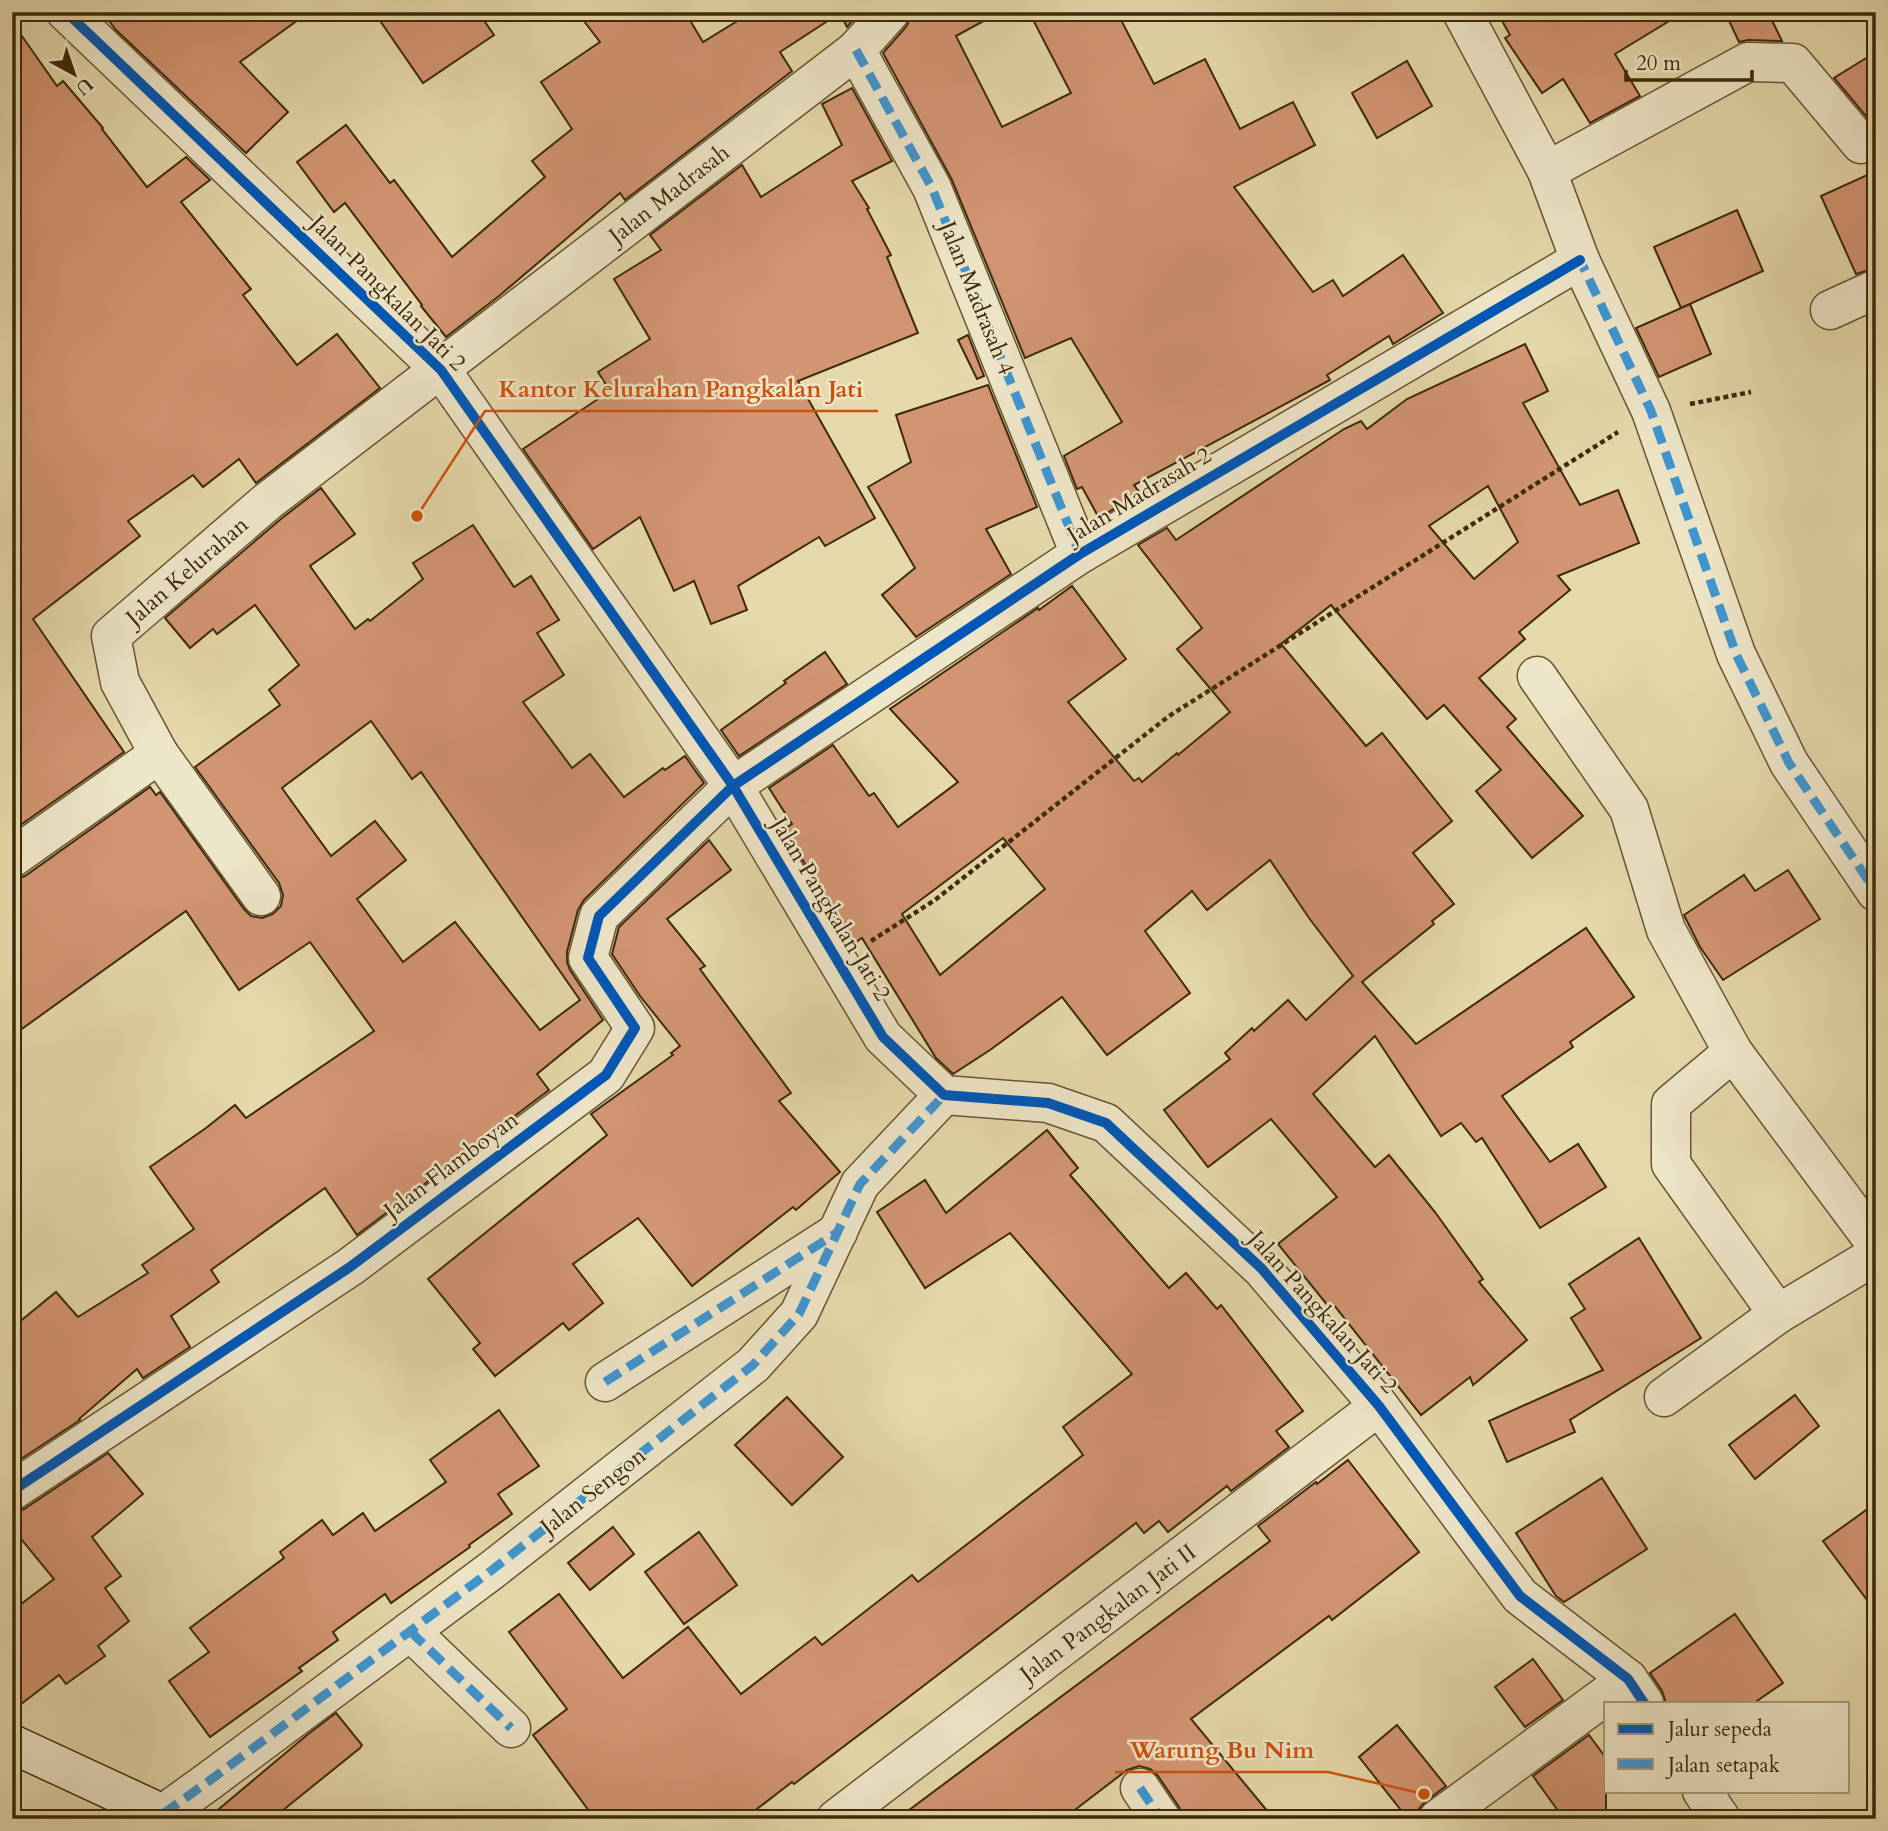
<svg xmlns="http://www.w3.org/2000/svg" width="1888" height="1831" font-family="Cardo,serif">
	<rect width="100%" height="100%" fill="#e5d8aa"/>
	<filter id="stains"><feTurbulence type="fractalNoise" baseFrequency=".00286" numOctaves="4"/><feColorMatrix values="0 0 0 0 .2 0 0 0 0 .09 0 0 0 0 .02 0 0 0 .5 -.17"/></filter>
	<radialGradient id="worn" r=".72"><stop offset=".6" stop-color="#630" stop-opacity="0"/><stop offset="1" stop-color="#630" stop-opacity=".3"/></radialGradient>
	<g fill="#d29572" stroke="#3d290c" stroke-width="2" fill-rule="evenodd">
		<path d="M 103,12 L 309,12 L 240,62 L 288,112 L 246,153 L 115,29 Z"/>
		<path d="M 374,12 L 478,12 L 494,35 L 423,83 Z"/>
		<path d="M 577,12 L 685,12 L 703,42 L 752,12 L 860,12 L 847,27 L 840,13 L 780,52 L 792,71 L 625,200 L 620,193 L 499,296 L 446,337 L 421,306 L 422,305 L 345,203 L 334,212 L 297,162 L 346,125 L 390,183 L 394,180 L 452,257 L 545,177 L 532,161 L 572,129 L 541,82 L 600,42 Z"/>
		<path d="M 911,12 L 1000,12 L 956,36 L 1002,127 L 1071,93 L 1029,12 L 1117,12 L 1154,84 L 1205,59 L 1240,129 L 1293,102 L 1315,145 L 1234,187 L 1313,292 L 1333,280 L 1343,296 L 1403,255 L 1443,313 L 1393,344 L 1389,336 L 1327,375 L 1330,380 L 1134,485 L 1140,493 L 1099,518 L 1082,487 L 1077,489 L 1064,456 L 1122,422 L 1071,338 L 1025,358 L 952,180 L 883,53 L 906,27 L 911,17 Z"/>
		<path d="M 1497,12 L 1684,12 L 1615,54 L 1640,96 L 1590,123 L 1563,79 L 1542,93 L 1505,38 L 1510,35 Z"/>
		<path d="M 1725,12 L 1768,12 L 1782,41 L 1748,40 L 1739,42 Z"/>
		<path d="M 12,22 L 57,86 L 63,81 L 103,128 L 102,129 L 147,187 L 186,157 L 210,180 L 181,202 L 251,289 L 243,295 L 297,365 L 337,334 L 380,388 L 256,483 L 239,459 L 203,487 L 193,475 L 128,521 L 140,536 L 33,619 L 124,752 L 12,831 Z"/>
		<path d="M 1876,52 L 1876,128 L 1834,78 Z"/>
		<path d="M 1407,61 L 1432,106 L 1377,138 L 1352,93 Z"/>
		<path d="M 852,88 L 892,161 L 852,181 L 869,208 L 867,209 L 891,255 L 887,257 L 918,333 L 798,381 L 875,518 L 825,546 L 819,537 L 738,586 L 747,610 L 711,624 L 694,581 L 674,591 L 640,517 L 593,549 L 523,449 L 610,391 L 598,372 L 650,339 L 614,279 L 661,250 L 650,235 L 742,165 L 761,197 L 842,145 L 822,104 Z"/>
		<path d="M 1876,171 L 1876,268 L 1856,274 L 1821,196 Z"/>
		<path d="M 1737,210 L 1763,271 L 1681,308 L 1654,247 Z"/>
		<path d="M 1690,304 L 1711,354 L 1659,377 L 1636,328 Z"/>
		<path d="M 968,335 L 984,376 L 977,379 L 958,340 Z"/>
		<path d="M 1525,344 L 1548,391 L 1523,403 L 1580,505 L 1618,490 L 1639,543 L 1558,576 L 1570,590 L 1519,632 L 1525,639 L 1479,678 L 1516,719 L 1507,727 L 1583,816 L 1532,858 L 1476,791 L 1501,770 L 1444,705 L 1427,719 L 1331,605 L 1281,644 L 1366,746 L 1382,733 L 1452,821 L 1413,853 L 1454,904 L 1432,921 L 1434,924 L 1362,982 L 1416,1044 L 1586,928 L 1634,997 L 1570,1042 L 1573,1047 L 1502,1096 L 1550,1162 L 1578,1144 L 1606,1187 L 1540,1228 L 1482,1138 L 1476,1142 L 1461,1123 L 1441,1136 L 1375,1036 L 1313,1094 L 1375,1167 L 1389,1155 L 1435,1212 L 1483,1279 L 1479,1282 L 1527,1340 L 1473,1385 L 1470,1377 L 1421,1415 L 1333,1304 L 1329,1307 L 1278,1244 L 1337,1197 L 1271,1119 L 1208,1167 L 1164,1110 L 1230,1059 L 1225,1053 L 1252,1028 L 1254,1031 L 1288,1000 L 1306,1020 L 1353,976 L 1309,918 L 1270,860 L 1207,910 L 1192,891 L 1145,931 L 1190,993 L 1107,1055 L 1062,997 L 990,1050 L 953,1074 L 936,1058 L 862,938 L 853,944 L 784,829 L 792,824 L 769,788 L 833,745 L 869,796 L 874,793 L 898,827 L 958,782 L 890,709 L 1038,608 L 1039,610 L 1072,586 L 1126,659 L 1068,702 L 1134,781 L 1139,778 L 1142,782 L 1177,753 L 1178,755 L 1230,712 L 1177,649 L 1202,628 L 1138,545 L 1167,528 L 1176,540 L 1344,429 L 1361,421 L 1367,429 L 1407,399 ZM 1488,486 L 1518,542 L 1474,579 L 1429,526 ZM 1003,838 L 1045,889 L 940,975 L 902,914 Z"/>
		<path d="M 988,385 L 1037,507 L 986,529 L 1011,574 L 916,637 L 882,595 L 915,568 L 868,487 L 911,462 L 896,415 Z"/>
		<path d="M 321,488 L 355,534 L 310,566 L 355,629 L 368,619 L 370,621 L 423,579 L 413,563 L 473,525 L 514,587 L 531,576 L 559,620 L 537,633 L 564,675 L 523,702 L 572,768 L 590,754 L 624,797 L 663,768 L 665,770 L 685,756 L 704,783 L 584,900 L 578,910 L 567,952 L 567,962 L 570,970 L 603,1020 L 537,1074 L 549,1090 L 357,1235 L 325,1188 L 211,1270 L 219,1282 L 171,1316 L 190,1347 L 143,1378 L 137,1369 L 79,1419 L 80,1420 L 12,1465 L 12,1328 L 56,1292 L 78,1317 L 148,1273 L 142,1265 L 194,1229 L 150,1167 L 206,1128 L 235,1105 L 246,1118 L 374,1031 L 310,942 L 239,990 L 186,911 L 12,1036 L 12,880 L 25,876 L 150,787 L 156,795 L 160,792 L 244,909 L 251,916 L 262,918 L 273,914 L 281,906 L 283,895 L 279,883 L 195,767 L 280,705 L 269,690 L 299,665 L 255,605 L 217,634 L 213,629 L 190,648 L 165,618 L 282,518 ZM 371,721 L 412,779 L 421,772 L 580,1000 L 540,1030 L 455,922 L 403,962 L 357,899 L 406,860 L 375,821 L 331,856 L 282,788 Z"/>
		<path d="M 825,652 L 847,684 L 739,756 L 721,730 L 786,683 L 784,681 Z"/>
		<path d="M 709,840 L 731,870 L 667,919 L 705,966 L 700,969 L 791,1093 L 779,1101 L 840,1172 L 796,1210 L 793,1207 L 692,1286 L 638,1218 L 573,1264 L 603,1303 L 569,1330 L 563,1323 L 495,1376 L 473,1349 L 480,1343 L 428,1279 L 607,1135 L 591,1114 L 673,1055 L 671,1053 L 680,1046 L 640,996 L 612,954 L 619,927 Z"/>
		<path d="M 1788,870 L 1820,919 L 1723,980 L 1700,947 L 1684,915 L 1744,875 L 1755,891 Z"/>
		<path d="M 1047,1130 L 1078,1168 L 1070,1175 L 1169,1288 L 1186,1273 L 1217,1309 L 1221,1305 L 1303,1411 L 1276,1431 L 1289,1447 L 1231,1491 L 1227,1486 L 1168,1532 L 1159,1521 L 1144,1533 L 1136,1523 L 888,1713 L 794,1784 L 792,1782 L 744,1819 L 595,1819 L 533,1735 L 567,1709 L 509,1632 L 559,1594 L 623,1678 L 688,1627 L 741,1694 L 815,1637 L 822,1645 L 912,1575 L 918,1582 L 1083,1455 L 1063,1427 L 1132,1374 L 1010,1233 L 925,1288 L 877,1212 L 925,1180 L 946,1213 Z"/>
		<path d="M 1639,1238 L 1701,1338 L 1570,1420 L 1575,1432 L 1507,1462 L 1489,1421 L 1603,1370 L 1571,1318 L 1585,1309 L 1569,1284 Z"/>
		<path d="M 1795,1395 L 1819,1426 L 1755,1479 L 1729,1445 Z"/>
		<path d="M 787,1397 L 843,1457 L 792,1505 L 735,1445 Z"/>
		<path d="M 499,1410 L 539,1466 L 498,1494 L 512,1514 L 469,1545 L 470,1547 L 391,1603 L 385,1594 L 333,1632 L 338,1640 L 299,1668 L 302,1671 L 210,1737 L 169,1681 L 209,1652 L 190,1628 L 284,1558 L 280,1552 L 322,1520 L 333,1535 L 363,1513 L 375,1531 L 446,1482 L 430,1460 Z"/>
		<path d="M 108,1453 L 143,1494 L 92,1537 L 121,1576 L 105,1588 L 129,1621 L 98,1646 L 105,1656 L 66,1684 L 59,1675 L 12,1711 L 12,1611 L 54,1579 L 12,1528 L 12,1513 L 24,1509 Z"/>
		<path d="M 1348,1460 L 1419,1552 L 1332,1620 L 1329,1616 L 1191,1719 L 1274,1819 L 1183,1819 L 1179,1807 L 1158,1776 L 1150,1769 L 1139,1766 L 1127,1770 L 1063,1819 L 897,1819 L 1270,1541 L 1258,1526 L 1316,1482 L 1317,1484 Z"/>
		<path d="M 1602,1478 L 1647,1549 L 1564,1602 L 1556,1596 L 1516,1533 Z"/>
		<path d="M 1876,1503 L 1876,1612 L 1823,1541 Z"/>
		<path d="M 613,1527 L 634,1554 L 590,1590 L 568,1563 Z"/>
		<path d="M 699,1532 L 737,1585 L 684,1624 L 645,1572 Z"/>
		<path d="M 1735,1614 L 1783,1683 L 1754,1703 L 1666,1703 L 1662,1691 L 1650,1673 Z"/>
		<path d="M 1533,1659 L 1563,1700 L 1525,1727 L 1495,1687 Z"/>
		<path d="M 336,1713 L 362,1745 L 360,1748 L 272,1819 L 207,1819 L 307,1735 Z"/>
		<path d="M 1397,1725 L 1446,1786 L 1425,1802 L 1418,1810 L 1417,1819 L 1408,1819 L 1359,1757 Z"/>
		<path d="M 1589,1735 L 1606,1758 L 1606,1819 L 1564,1819 L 1533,1776 Z"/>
	</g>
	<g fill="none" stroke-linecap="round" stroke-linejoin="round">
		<g stroke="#675534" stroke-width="41">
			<g id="minor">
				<path d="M 1462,12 L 1547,171 L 1580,260 L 1651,411 L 1736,654 L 1789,763 L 1876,892"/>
				<path d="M 856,50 L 932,188 L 1080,554"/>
				<path d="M 1547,171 L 1748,62 L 1793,63 L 1861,144"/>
				<path d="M 1830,310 L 1876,289"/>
				<path d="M 1537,676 L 1629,809 L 1666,930 L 1733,1052 L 1876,1244"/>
				<path d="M 159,754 L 261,896"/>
				<path d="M 12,858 L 159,754 L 120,682 L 111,636 L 268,501 L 856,50 L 890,12"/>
				<path d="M 1733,1052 L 1671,1104 L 1671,1164 L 1778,1314"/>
				<path d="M 605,1382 L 838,1232"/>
				<path d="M 1664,1397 L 1778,1314 L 1876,1255"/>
				<path d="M 12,1491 L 350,1267 L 606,1075 L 635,1028 L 588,958 L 599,916 L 733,786 L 1080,554 L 1580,260"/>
				<path d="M 410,1631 L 511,1728"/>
				<path d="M 1140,1788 L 1161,1819"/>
				<path d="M 163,1814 L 209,1781 L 492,1570 L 753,1365 L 799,1314 L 860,1184 L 944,1095"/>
				<path d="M 836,1819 L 1379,1406"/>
				<path d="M 1438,1819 L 1628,1679"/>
			</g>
		</g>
		<g stroke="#675534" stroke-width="41">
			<g id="tertiary">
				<path d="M 66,12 L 441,370 L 733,786 L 883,1037 L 944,1095 L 1048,1103 L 1106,1123 L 1262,1269 L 1379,1406 L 1520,1596 L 1628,1679 L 1644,1703"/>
				<path d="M 1702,1791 L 1721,1819"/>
			</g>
		</g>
		<g stroke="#3d290c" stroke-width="41">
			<path id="secondary" d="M 12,1744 L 163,1814 L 169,1819"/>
		</g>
		<g stroke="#3d290c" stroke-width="4.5" stroke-dasharray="5 3.5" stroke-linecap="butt">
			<path d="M 1690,404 L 1751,392"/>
			<path d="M 871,941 L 935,900 L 1169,716 L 1618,432"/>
		</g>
		<use href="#minor" stroke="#eee6c8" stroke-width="38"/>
		<use href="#tertiary" stroke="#eee6c8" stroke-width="38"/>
		<use href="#secondary" stroke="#eee6c8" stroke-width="38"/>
		<g stroke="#3f96d2" stroke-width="9" stroke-dasharray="18 9" stroke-linecap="butt">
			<path d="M 856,50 L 932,188 L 1080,554"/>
			<path d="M 1575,263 L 1580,260 L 1651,411 L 1736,654 L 1789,763 L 1876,892"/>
			<path d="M 605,1382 L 838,1232"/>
			<path d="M 410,1631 L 511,1728"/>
			<path d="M 1140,1788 L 1161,1819"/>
			<path d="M 163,1814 L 209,1781 L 492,1570 L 753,1365 L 799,1314 L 860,1184 L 944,1095"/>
		</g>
		<g stroke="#eee6c8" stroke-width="15">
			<g id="cycleway">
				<path d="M 66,12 L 441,370 L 733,786 L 883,1037 L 944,1095 L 1048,1103 L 1106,1123 L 1262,1269 L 1379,1406 L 1520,1596 L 1628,1679 L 1644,1703"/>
				<path d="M 12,1491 L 350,1267 L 606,1075 L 635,1028 L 588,958 L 599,916 L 733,786 L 1080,554 L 1580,260"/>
			</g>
		</g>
		<use href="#cycleway" stroke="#0057b8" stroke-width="10"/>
	</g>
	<g text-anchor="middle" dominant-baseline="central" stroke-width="5" stroke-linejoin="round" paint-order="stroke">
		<g font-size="23" fill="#3d290c" stroke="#eee6c8">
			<text transform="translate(669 194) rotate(-38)">Jalan Madrasah</text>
			<text transform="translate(388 293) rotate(45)">Jalan Pangkalan Jati 2</text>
			<text transform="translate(977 298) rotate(68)">Jalan Madrasah 4</text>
			<text transform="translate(1139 495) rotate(-31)">Jalan Madrasah 2</text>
			<text transform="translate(187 571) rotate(-41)">Jalan Kelurahan</text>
			<text transform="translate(831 909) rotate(59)">Jalan Pangkalan Jati 2</text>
			<text transform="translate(451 1165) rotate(-37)">Jalan Flamboyan</text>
			<text transform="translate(1323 1312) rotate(48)">Jalan Pangkalan Jati 2</text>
			<text transform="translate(593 1491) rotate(-38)">Jalan Sengon</text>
			<text transform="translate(1108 1613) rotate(-37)">Jalan Pangkalan Jati II</text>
		</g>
	</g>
	<path fill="none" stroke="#ce520c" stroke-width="2.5" d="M417 516L485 411H878M1424 1794L1328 1772H1115"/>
	<g fill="#ce520c" stroke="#eee6c8" stroke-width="2.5">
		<circle cx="417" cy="516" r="7"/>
		<circle cx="1424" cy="1794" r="7"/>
	</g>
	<g font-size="24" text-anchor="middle" font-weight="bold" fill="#ce520c" stroke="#eee6c8" stroke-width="5" stroke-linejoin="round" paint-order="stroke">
		<text x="681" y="397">Kantor Kelurahan Pangkalan Jati</text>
		<text x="1222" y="1758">Warung Bu Nim</text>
	</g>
	<rect width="1888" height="1831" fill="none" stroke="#e5d8aa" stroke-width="42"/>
	<rect x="14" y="14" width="1860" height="1803" fill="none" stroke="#3d290c" stroke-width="3.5"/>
	<rect x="21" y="21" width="1846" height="1789" fill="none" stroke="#3d290c" stroke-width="2"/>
	<rect x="1604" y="1702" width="245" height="91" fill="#eee6c8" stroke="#a79a7d" stroke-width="2"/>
	<rect x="1618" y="1724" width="35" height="10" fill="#0057b8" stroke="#a79a7d" stroke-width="2"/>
	<text x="1668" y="1736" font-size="21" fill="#3d290c">Jalur sepeda</text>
	<rect x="1618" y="1759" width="35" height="10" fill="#3f96d2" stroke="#a79a7d" stroke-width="2"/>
	<text x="1668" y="1772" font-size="21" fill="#3d290c">Jalan setapak</text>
	<g transform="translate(74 74) rotate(140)" stroke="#eee6c8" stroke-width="5" paint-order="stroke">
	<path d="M0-5L12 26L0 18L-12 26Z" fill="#3d290c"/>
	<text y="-10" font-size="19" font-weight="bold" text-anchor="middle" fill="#3d290c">U</text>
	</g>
	<path d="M1626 70v10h126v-10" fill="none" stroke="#3d290c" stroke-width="3.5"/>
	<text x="1636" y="70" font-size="21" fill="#3d290c" stroke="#eee6c8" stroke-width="5" paint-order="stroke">20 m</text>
	<rect width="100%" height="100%" filter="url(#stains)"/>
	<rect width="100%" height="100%" fill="url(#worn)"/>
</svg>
